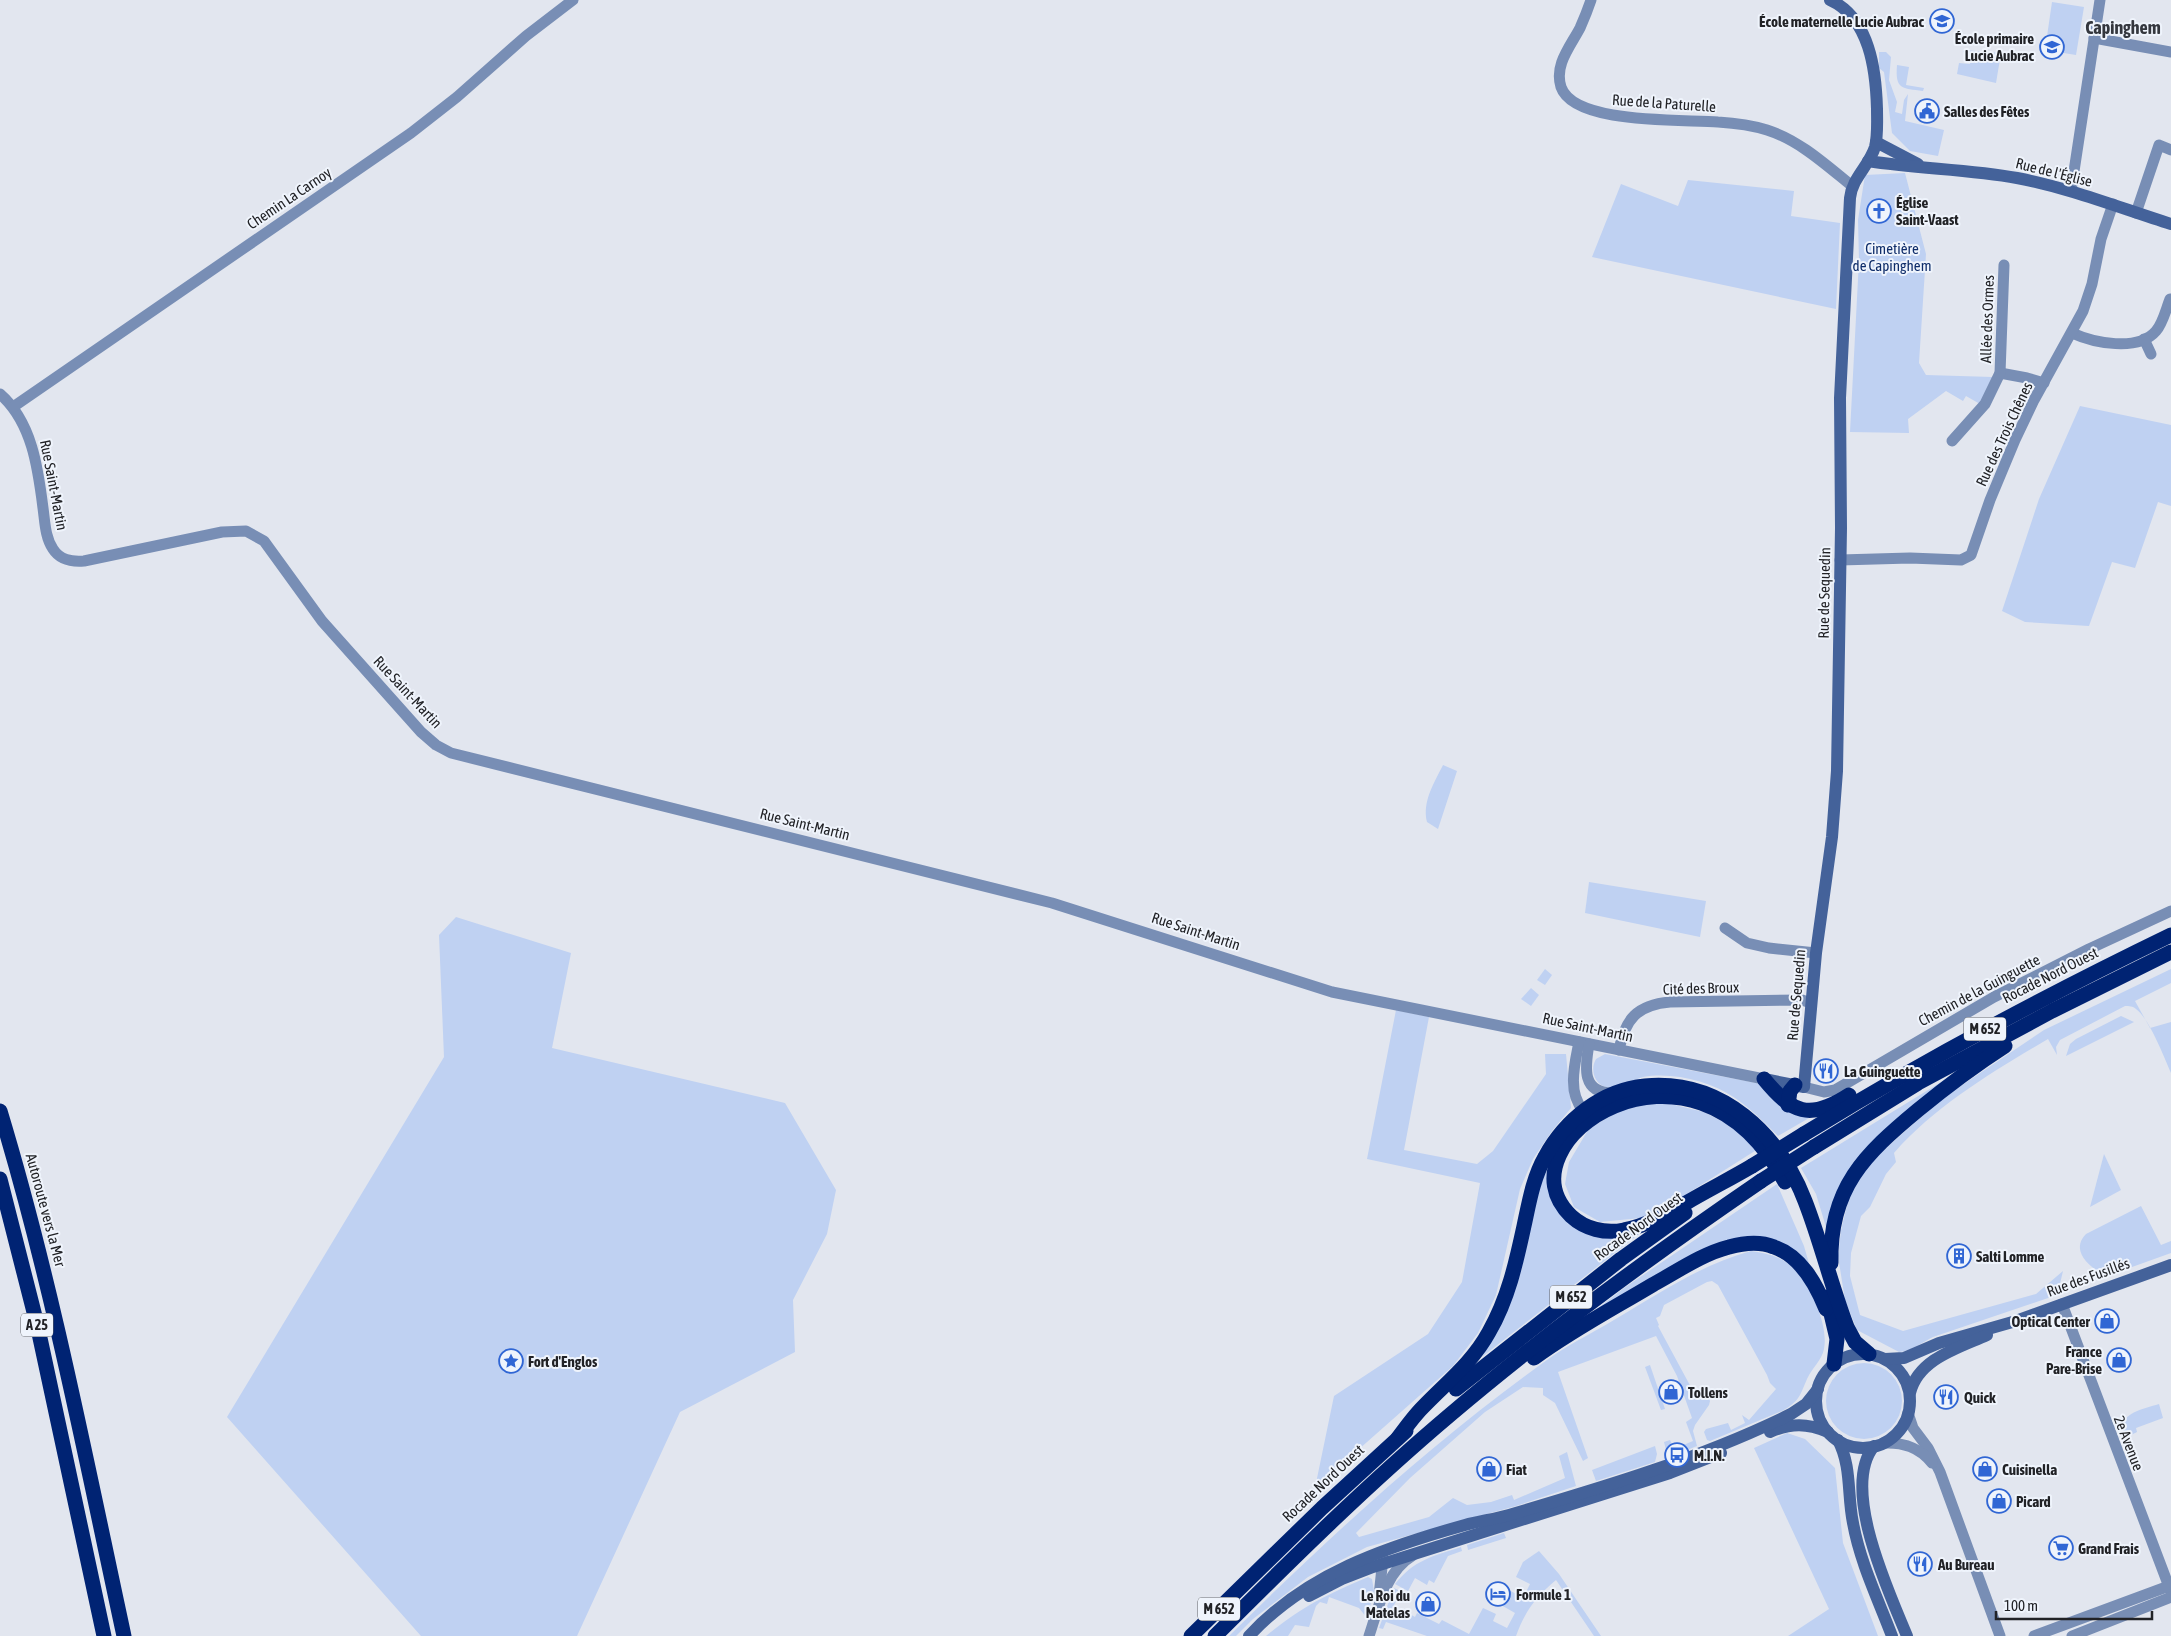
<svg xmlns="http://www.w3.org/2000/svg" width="2171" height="1636" font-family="'Asap Condensed',sans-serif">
	<rect width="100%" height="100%" fill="#e2e6ef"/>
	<g fill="#bfd1f2">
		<path d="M 2052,2 L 2084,7 L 2076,55 L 2045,50 Z"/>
		<path d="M 1964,50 L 2001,53 L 1996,83 L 1957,74 L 1959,63 L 1970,64 L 1971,54 L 1963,52 Z"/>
		<path d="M 1879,52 L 1886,52 L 1891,57 L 1889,80 L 1897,102 L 1895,112 L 1902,114 L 1904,100 L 1908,94 L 1905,121 L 1944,130 L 1938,156 L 1910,151 L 1892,133 L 1884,72 L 1879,68 Z"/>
		<path d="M 1897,65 L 1909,67 L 1906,85 L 1924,88 L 1923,91 C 1902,88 1895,90 1897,65 Z"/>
		<path d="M 1905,173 L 1926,254 L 1919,363 L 1926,375 L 1993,377 L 1980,404 L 1966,396 L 1963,401 L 1946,391 L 1908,419 L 1909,433 L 1850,432 L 1859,260 L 1858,220 L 1865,175 Z"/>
		<path d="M 1688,180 L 1794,191 L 1791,216 L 1840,223 L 1836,309 L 1592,257 L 1621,184 L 1678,206 Z"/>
		<path d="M 2080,406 L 2171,425 L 2171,506 L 2158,502 L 2135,568 L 2112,562 L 2089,626 L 2025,622 L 2002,611 L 2039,499 Z"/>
		<path d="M 1443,765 L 1457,771 L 1438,829 L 1427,822 C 1422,802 1434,783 1443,765 Z"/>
		<path d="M 1589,882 L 1706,901 L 1700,937 L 1585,913 Z"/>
		<path d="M 456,917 L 571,953 L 552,1048 L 785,1103 L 836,1190 L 827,1234 L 793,1300 L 795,1352 L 680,1412 L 577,1636 L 421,1636 L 227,1417 L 444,1057 L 439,935 Z"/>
		<path d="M 1545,969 L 1552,975 L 1545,985 L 1537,980 Z"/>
		<path d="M 2171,969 L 2171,983 L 2135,1001 L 2150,1028 L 2171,1022 L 2171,1073 C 2164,1057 2149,1018 2136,1009 C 2133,1006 2129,1006 2125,1006 L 2060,1040 L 2056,1047 L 2057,1055 L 2048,1039 C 1994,1071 1936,1105 1894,1153 L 1896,1162 L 1886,1174 L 1870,1207 L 1861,1216 L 1851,1253 L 1850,1276 L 1860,1315 L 1903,1331 L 2036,1294 L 2063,1271 L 2059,1288 L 2054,1296 L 1933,1337 C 1923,1342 1909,1352 1899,1352 L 1857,1330 L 1845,1300 L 1838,1256 L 1841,1230 L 1849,1197 L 1863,1172 L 1878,1155 L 1943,1098 L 2044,1030 Z"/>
		<path d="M 1531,988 L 1539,995 L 1531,1006 L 1521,999 Z"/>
		<path d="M 1396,1010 L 1429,1017 L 1404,1150 L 1477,1164 L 1493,1151 L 1546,1074 L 1545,1054 L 1566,1054 L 1571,1108 L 1552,1131 L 1533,1159 L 1520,1189 L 1496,1295 L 1478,1333 L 1453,1366 L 1315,1488 L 1334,1396 L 1428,1334 L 1462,1282 L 1480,1183 L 1367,1159 Z"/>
		<path d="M 2121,1016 L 2134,1022 L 2066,1056 L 2070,1044 L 2076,1039 Z"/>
		<path d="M 1605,1054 L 1762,1084 L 1816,1114 L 1778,1136 C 1764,1122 1750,1108 1735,1098 C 1710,1081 1673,1072 1643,1077 C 1632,1080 1619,1090 1606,1087 C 1594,1084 1590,1069 1596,1059 Z"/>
		<path d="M 1946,1079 C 1909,1110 1864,1139 1842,1183 C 1835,1196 1831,1212 1826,1227 L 1816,1194 L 1801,1168 Z"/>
		<path d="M 1662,1102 L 1704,1112 L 1735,1128 L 1758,1149 L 1674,1202 L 1641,1218 L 1600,1222 L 1574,1207 L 1565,1184 L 1569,1162 L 1588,1130 L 1622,1108 Z"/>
		<path d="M 1558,1145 L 1550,1169 L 1570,1222 L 1644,1230 L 1482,1357 L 1500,1325 L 1521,1272 L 1539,1185 Z"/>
		<path d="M 2104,1154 L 2121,1190 L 2090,1207 Z"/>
		<path d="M 1777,1184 L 1804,1246 L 1810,1267 L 1759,1237 L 1597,1309 L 1624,1288 Z"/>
		<path d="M 2141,1206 L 2161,1245 L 2171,1241 L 2171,1253 L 2107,1276 C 2091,1269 2069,1251 2086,1234 Z"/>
		<path d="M 1751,1251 C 1765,1253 1779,1256 1790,1265 C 1809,1282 1829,1324 1824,1349 C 1822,1360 1812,1368 1807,1379 C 1800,1395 1800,1401 1782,1411 L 1710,1441 L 1707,1440 L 1704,1432 L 1706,1429 L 1728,1423 L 1731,1430 L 1745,1423 L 1742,1415 L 1749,1420 L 1776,1389 L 1770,1383 L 1767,1375 L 1718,1285 L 1712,1281 L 1707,1282 L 1664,1305 L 1660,1316 L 1656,1318 L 1659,1325 L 1658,1326 L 1693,1391 L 1703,1386 L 1710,1401 L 1709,1405 L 1695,1425 L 1693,1431 L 1697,1446 L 1672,1456 L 1666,1450 L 1664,1442 L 1670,1440 L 1674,1449 L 1693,1441 L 1686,1422 L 1692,1418 L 1677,1376 L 1656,1336 L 1558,1372 L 1588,1458 L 1583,1461 L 1555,1403 L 1543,1395 L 1543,1388 L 1523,1387 L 1485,1412 L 1410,1478 L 1356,1533 L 1359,1537 L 1429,1517 L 1453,1498 L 1467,1505 L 1491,1502 L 1512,1495 L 1514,1500 L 1565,1478 L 1559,1456 L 1567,1452 L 1576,1486 L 1516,1506 L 1367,1547 L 1308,1577 L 1253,1619 L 1236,1636 L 1229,1636 C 1331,1535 1437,1438 1554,1355 C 1575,1341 1598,1330 1619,1317 C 1661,1292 1703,1264 1751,1251 Z"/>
		<circle cx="1864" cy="1401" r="38"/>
		<path d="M 1650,1365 L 1665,1409 L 1661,1410 L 1645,1367 Z"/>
		<path d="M 2159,1404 L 2163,1418 L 2136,1428 L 2137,1432 L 2131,1435 L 2121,1431 C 2122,1412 2143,1409 2159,1404 Z"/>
		<path d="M 1787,1433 L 1805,1439 L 1835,1468 L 1843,1543 L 1878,1636 L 1788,1636 L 1829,1609 L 1754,1448 Z"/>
		<path d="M 1655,1446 L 1657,1454 L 1655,1462 L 1596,1481 L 1592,1470 Z"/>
		<path d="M 1504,1533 L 1506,1538 L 1468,1550 L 1467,1545 Z"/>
		<path d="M 1461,1547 L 1462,1551 L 1448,1556 L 1434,1583 L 1429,1580 L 1427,1585 L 1415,1578 L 1408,1591 L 1395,1584 C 1414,1560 1433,1556 1461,1547 Z"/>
		<path d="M 1539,1551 L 1559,1574 L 1601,1636 L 1594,1636 L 1556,1580 C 1536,1597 1525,1611 1516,1636 L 1427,1636 L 1386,1622 L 1383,1629 L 1379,1628 L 1394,1588 L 1406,1594 L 1403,1600 L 1398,1597 L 1394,1605 L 1415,1617 L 1417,1613 L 1439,1624 L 1442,1620 L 1469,1634 L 1483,1608 L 1496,1614 L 1493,1621 L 1507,1628 L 1515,1613 L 1501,1605 L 1509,1590 L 1523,1598 L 1530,1584 L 1516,1577 L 1523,1562 Z"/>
		<path d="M 1368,1577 L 1372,1579 L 1374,1591 L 1367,1618 L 1359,1608 L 1329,1597 L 1327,1604 L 1320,1602 L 1316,1606 L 1309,1627 L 1295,1625 L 1288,1636 L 1266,1636 C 1301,1607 1326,1595 1368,1577 Z"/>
	</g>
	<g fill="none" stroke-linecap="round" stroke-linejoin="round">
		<g stroke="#788eb5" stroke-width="11">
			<path d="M 1591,0 C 1588,9 1584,19 1580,28 C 1570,47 1554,65 1561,87 C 1574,125 1684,119 1718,122 C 1734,123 1751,125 1767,130 C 1799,140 1826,165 1852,186"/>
			<path d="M 2094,38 L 2171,52"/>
			<path d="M 2071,191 L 2100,0"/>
			<path d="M 2136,213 L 2159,145 L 2171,150"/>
			<path d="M 2072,333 C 2094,343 2138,352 2156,331 C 2163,323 2166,309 2170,299"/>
			<path d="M 2144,339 L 2151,354"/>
			<path d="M 2000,373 L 2027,378 L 2044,383"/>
			<path d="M 0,394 C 32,422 38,468 43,508 C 45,522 45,537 53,549 C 60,560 71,562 84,561 L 222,532 L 246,531 L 264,541 L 322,621 L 421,732 L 436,745 L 451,753 L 1052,903 L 1332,992 L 1764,1079"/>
			<path d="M 13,407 L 411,133 L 457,97 L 526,36 L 573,0"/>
			<path d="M 1952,441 L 1985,404 L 2000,373 L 2004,265"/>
			<path d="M 1840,560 L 1910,558 L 1961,560 L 1971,555 L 1990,500 L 2015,440 L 2034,400 L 2083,311 L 2092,284 L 2101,239 L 2113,204"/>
			<path d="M 1725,928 L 1747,943 L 1769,948 L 1816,953"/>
			<path d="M 1579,1042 C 1575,1063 1567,1092 1583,1110"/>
			<path d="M 1589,1044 C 1585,1067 1581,1094 1614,1093"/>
			<path d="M 1619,1050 C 1625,1019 1637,1005 1670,1002 L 1802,1000 L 1811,1003"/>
			<path d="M 1804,1087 L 1824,1092 L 1835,1090 L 1994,997 L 2089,949 L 2171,911"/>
			<path d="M 2062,1304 L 2171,1592"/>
			<path d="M 1908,1413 L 1913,1428 L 1928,1448 L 1940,1472 L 2000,1636"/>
			<path d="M 1883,1443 C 1903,1442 1919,1447 1932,1463"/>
			<path d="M 1379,1596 L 1383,1558"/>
			<path d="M 1369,1636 C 1378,1609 1386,1571 1412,1556"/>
			<path d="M 2034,1636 L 2169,1586"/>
			<path d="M 2072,1636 L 2171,1597"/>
		</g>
		<g stroke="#44629a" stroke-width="12">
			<path d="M 1876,142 L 1918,164"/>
			<path d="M 1868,161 C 1918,169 1968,169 2017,178 C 2070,188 2120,208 2171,224"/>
			<path d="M 1764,1079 L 1804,1087 L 1816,953 L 1832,837 L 1837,771 L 1841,528 L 1840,398 L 1850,198 C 1852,178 1869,166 1875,147 C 1878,135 1877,122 1877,109 C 1876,71 1870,18 1830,0"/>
			<circle cx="1863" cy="1401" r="47"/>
			<path d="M 1885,1359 L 1904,1358 L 1939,1343 L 2016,1321 L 2171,1265"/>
			<path d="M 1910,1393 C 1918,1359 1958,1348 1987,1335"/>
			<path d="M 1770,1432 C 1791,1423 1807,1423 1828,1432"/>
			<path d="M 1838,1440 C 1852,1467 1847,1494 1853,1523 C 1860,1562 1878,1599 1892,1636"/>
			<path d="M 1874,1446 C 1840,1488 1889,1592 1907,1636"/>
			<path d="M 1309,1596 L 1342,1579 L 1373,1567 L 1670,1473 L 1721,1453"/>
			<path d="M 1249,1636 C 1306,1574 1386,1547 1465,1525 C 1480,1521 1495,1519 1509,1515 C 1604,1487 1702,1458 1791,1414 L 1806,1404 L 1818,1389"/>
		</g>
		<g stroke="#002373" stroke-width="15">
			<path d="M 1764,1079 C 1792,1113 1809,1121 1849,1095"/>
			<path d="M 1788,1105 L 1790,1091 L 1795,1085"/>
			<path d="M 0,1111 C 52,1283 86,1460 124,1636"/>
			<path d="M 1804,1134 C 1923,1061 2045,996 2171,935"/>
			<path d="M 1814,1147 L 1918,1083 L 2052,1011 L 2171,952"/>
			<path d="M 1752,1166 C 1730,1179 1708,1190 1686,1203 C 1667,1214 1646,1226 1624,1230 C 1605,1234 1585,1229 1571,1216 C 1495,1143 1692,1007 1785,1182"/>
			<path d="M 0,1179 L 37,1324 L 104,1636"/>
			<path d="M 1831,1263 C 1829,1188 1865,1154 1918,1110 C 1946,1087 1974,1066 2005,1046"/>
			<path d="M 1827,1297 L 1837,1339 L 1834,1364"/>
			<path d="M 1534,1358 C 1572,1330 1614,1308 1654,1284 C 1678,1271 1702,1254 1729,1247 C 1743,1243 1760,1241 1774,1247 C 1801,1256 1816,1284 1826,1309"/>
			<path d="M 1456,1389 L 1621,1259 L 1685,1213"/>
			<path d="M 1398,1438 C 1406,1427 1414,1416 1423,1407 C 1447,1382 1472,1363 1489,1332 C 1508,1299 1516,1263 1524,1226 C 1529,1203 1533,1178 1545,1157 C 1565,1120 1602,1090 1645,1086 C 1722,1079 1779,1134 1805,1201 C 1821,1242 1831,1285 1847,1327 L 1855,1342 L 1869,1354"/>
			<path d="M 1191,1636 L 1322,1508 L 1406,1431"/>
			<path d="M 1215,1636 C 1291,1560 1368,1484 1451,1414 C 1550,1330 1654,1254 1761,1181"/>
		</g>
		<g stroke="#002373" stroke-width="15">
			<path d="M 1752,1166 L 1804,1134"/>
			<path d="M 1761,1181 L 1814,1147"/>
		</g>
	</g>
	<defs>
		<g id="school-ring" transform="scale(1.25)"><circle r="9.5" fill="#eff4fc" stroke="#3066d4" stroke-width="1.5"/><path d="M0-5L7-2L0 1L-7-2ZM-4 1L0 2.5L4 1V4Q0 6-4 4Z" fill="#3066d4"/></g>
		<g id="civic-ring" transform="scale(1.25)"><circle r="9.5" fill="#eff4fc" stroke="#3066d4" stroke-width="1.5"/><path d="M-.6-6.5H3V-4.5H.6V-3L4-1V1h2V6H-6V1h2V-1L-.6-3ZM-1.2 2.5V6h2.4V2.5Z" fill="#3066d4"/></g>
		<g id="church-ring" transform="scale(1.25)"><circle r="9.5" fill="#eff4fc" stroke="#3066d4" stroke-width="1.5"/><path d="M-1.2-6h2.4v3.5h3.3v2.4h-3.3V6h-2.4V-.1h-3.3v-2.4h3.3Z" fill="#3066d4"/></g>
		<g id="restaurant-ring" transform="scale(1.25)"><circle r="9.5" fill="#eff4fc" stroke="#3066d4" stroke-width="1.5"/><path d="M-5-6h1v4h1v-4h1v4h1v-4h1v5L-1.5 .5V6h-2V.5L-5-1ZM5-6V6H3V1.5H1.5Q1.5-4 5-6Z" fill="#3066d4"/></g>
		<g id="building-ring" transform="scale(1.25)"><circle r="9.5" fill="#eff4fc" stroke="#3066d4" stroke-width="1.5"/><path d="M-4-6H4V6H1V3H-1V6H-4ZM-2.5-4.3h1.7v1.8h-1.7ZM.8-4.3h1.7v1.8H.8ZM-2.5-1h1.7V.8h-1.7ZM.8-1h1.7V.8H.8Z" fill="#3066d4"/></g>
		<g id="shop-ring" transform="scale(1.25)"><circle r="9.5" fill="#eff4fc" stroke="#3066d4" stroke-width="1.5"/><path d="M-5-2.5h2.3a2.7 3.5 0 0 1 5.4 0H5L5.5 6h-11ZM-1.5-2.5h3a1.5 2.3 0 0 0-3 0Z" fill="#3066d4"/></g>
		<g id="sight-ring" transform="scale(1.25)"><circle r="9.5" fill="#eff4fc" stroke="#3066d4" stroke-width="1.5"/><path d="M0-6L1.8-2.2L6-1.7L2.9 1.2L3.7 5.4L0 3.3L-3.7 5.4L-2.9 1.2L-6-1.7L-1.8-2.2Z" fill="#3066d4"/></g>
		<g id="bus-ring" transform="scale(1.25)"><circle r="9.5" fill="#eff4fc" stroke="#3066d4" stroke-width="1.5"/><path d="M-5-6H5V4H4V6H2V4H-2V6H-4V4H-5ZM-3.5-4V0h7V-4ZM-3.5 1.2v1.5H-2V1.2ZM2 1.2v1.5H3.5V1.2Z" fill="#3066d4"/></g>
		<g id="supermarket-ring" transform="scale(1.25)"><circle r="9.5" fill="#eff4fc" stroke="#3066d4" stroke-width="1.5"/><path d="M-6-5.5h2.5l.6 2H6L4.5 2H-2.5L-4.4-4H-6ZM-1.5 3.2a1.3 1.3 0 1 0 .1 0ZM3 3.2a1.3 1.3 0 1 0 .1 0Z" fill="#3066d4"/></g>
		<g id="hotel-ring" transform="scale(1.25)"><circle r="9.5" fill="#eff4fc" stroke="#3066d4" stroke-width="1.5"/><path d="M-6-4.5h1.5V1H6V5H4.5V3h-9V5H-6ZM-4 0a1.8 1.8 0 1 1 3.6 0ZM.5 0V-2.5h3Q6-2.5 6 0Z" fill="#3066d4"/></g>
	</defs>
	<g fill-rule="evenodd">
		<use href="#school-ring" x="1942" y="21"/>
		<use href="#school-ring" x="2052" y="47"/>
		<use href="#civic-ring" x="1927" y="111"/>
		<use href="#church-ring" x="1879" y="211"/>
		<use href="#restaurant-ring" x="1826" y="1071"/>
		<use href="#building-ring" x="1959" y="1256"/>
		<use href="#shop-ring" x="2107" y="1321"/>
		<use href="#shop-ring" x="2119" y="1360"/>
		<use href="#sight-ring" x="511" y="1361"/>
		<use href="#shop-ring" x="1671" y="1392"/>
		<use href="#restaurant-ring" x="1946" y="1397"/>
		<use href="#bus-ring" x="1677" y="1455"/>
		<use href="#shop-ring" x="1489" y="1469"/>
		<use href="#shop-ring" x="1985" y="1469"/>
		<use href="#shop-ring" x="1999" y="1501"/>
		<use href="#supermarket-ring" x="2061" y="1548"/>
		<use href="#restaurant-ring" x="1920" y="1564"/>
		<use href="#hotel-ring" x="1498" y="1594"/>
		<use href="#shop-ring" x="1428" y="1604"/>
	</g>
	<g text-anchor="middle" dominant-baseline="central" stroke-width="4" stroke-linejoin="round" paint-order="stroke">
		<g fill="#eff4fc" stroke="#5f6166" stroke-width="1">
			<rect x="1964" y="1017.5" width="42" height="23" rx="4"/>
			<rect x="1550" y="1285.5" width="42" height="23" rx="4"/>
			<rect x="21" y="1313.5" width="32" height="23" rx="4"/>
			<rect x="1198" y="1597.5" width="42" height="23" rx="4"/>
		</g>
		<g font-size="14" font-weight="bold" fill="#212226">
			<text x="1985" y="1029">M 652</text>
			<text x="1571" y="1297">M 652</text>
			<text x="37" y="1325">A 25</text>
			<text x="1219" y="1609">M 652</text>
		</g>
		<g font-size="15" font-weight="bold" fill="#212226" stroke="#eff4fc" text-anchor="start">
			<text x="1924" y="21" text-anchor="end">École maternelle Lucie Aubrac</text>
			<text x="2034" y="38" text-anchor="end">École primaire<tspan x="2034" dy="17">Lucie Aubrac</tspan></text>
			<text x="1944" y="111">Salles des Fêtes</text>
			<text x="1896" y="202">Église<tspan x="1896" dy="17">Saint-Vaast</tspan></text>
			<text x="1844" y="1071">La Guinguette</text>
			<text x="1976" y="1256">Salti Lomme</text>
			<text x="2090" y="1321" text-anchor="end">Optical Center</text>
			<text x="2102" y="1351" text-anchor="end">France<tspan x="2102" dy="17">Pare-Brise</tspan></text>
			<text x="528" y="1361">Fort d'Englos</text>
			<text x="1688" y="1392">Tollens</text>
			<text x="1964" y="1397">Quick</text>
			<text x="1694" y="1455">M.I.N.</text>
			<text x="1506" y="1469">Fiat</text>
			<text x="2002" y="1469">Cuisinella</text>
			<text x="2016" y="1501">Picard</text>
			<text x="2078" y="1548">Grand Frais</text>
			<text x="1938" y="1564">Au Bureau</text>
			<text x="1516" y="1594">Formule 1</text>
			<text x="1410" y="1595" text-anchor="end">Le Roi du<tspan x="1410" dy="17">Matelas</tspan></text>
		</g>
		<g font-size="15" fill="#212226" stroke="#eff4fc">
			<text transform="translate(1664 103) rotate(4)">Rue de la Paturelle</text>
			<text transform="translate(2054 172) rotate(14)">Rue de l'Église</text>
			<text transform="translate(289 198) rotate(-34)">Chemin La Carnoy</text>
			<text transform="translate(1987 319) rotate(-88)">Allée des Ormes</text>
			<text transform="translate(2004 434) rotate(-65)">Rue des Trois Chênes</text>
			<text transform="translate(54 485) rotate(79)">Rue Saint-Martin</text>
			<text transform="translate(1824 593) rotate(-89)">Rue de Sequedin</text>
			<text transform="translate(408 692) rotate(47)">Rue Saint-Martin</text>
			<text transform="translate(805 824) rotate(14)">Rue Saint-Martin</text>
			<text transform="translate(1196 931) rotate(18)">Rue Saint-Martin</text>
			<text transform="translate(2050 975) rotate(-27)">Rocade Nord Ouest</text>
			<text transform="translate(1701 988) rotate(-2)">Cité des Broux</text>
			<text transform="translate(1979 990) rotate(-28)">Chemin de la Guinguette</text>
			<text transform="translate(1796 995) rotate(-85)">Rue de Sequedin</text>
			<text transform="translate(1588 1027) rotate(12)">Rue Saint-Martin</text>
			<text transform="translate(46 1210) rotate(75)">Autoroute vers la Mer</text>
			<text transform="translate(1638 1226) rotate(-36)">Rocade Nord Ouest</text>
			<text transform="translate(2088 1277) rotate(-20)">Rue des Fusillés</text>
			<text transform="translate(2129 1443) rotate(69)">2e Avenue</text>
			<text transform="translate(1323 1483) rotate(-43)">Rocade Nord Ouest</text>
		</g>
		<g font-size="15" fill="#0e2c69" stroke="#eff4fc">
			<text x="1892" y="248">Cimetière<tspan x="1892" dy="17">de Capinghem</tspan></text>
		</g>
		<g font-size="18" font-weight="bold" fill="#34373e" stroke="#eff4fc">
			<text x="2123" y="27">Capinghem</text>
		</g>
	</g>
	<path d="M1996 1611v8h156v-8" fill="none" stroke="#212226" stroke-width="2.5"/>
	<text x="2004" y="1611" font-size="15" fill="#212226" stroke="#eff4fc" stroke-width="4" paint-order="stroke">100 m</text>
</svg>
